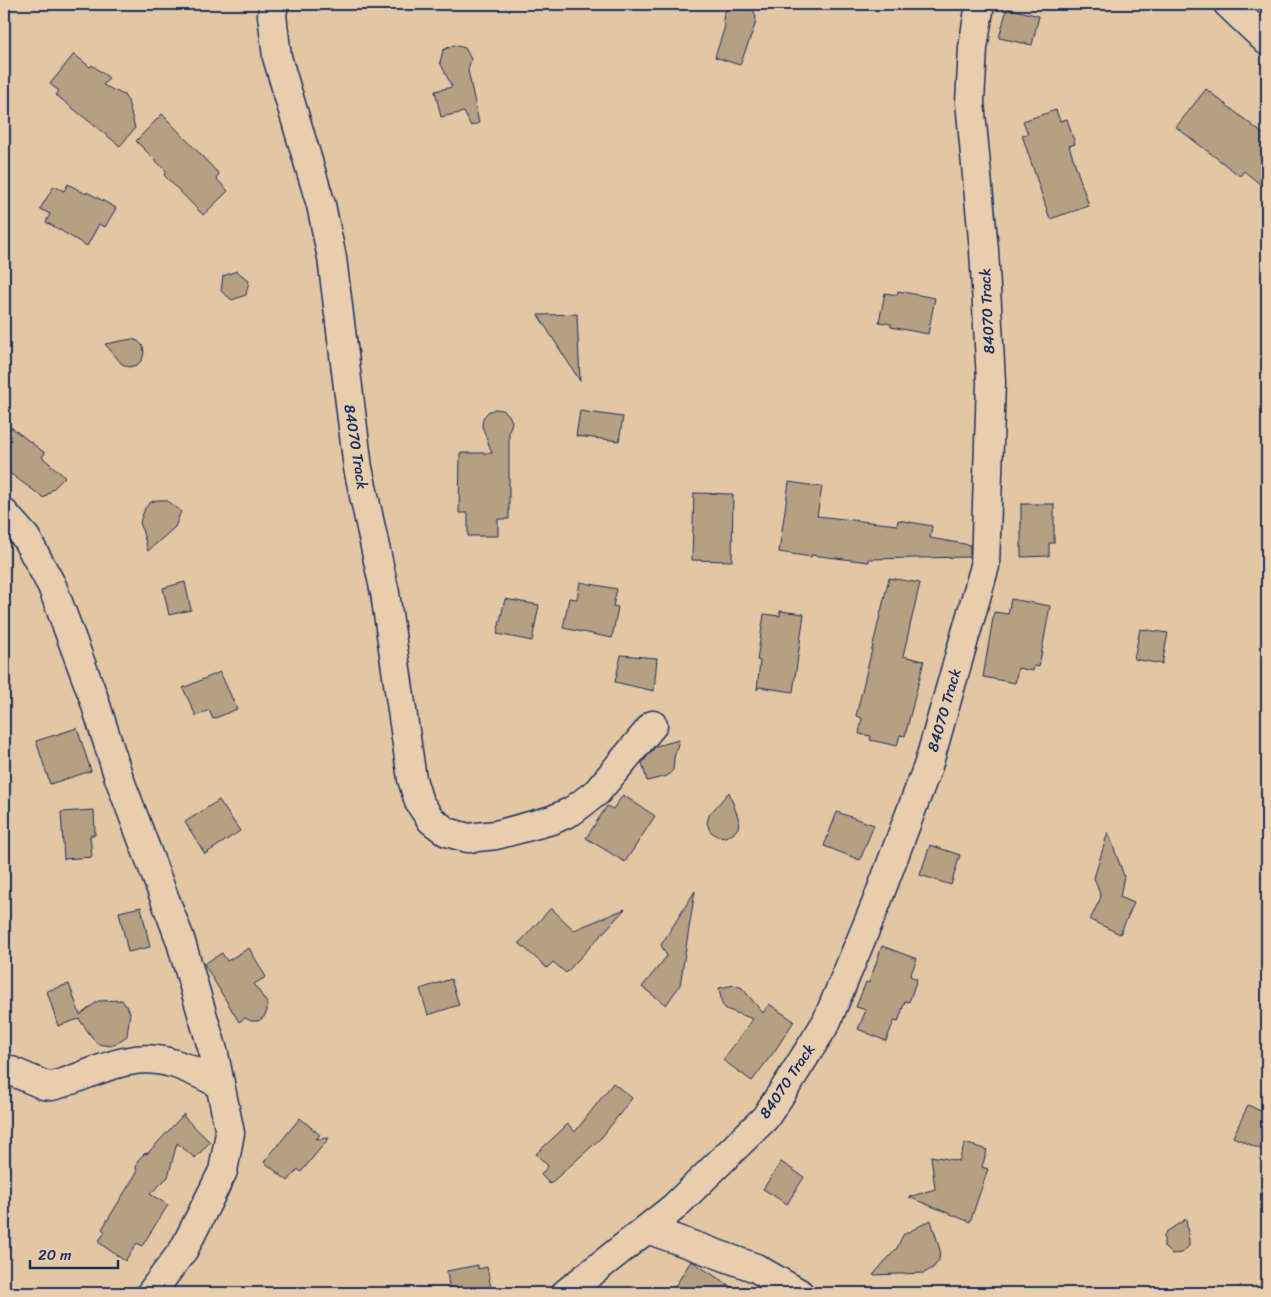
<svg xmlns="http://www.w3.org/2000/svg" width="1271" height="1297" font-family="Sriracha,sans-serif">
	<rect width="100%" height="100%" fill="#e3c7a4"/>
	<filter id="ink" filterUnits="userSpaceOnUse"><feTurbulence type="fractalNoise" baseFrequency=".02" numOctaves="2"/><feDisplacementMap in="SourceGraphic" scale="10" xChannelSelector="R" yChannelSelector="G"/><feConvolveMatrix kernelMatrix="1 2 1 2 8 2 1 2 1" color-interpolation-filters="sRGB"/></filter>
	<g filter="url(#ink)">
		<g fill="#b69f83" stroke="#1b2f5e">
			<path d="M 735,4 L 746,4 L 753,9 L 756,17 L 755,25 L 740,65 L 715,57 L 725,26 L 723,21 L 724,13 L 729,6 Z"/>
			<path d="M 1007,8 L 1039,16 L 1032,45 L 999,38 Z"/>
			<path d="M 454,45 L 465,48 L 471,59 L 468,70 L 479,123 L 471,126 L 464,112 L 441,117 L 435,91 L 452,87 L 440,62 L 443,50 Z"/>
			<path d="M 74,54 L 90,67 L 92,65 L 109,78 L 103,85 L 124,95 L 128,101 L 135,128 L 120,146 L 56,95 L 59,91 L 50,84 Z"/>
			<path d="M 1206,89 L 1267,137 L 1267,190 L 1244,171 L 1240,176 L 1176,127 Z"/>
			<path d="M 1056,110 L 1060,121 L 1067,119 L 1075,144 L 1069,146 L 1089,206 L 1050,219 L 1022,135 L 1028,134 L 1023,121 Z"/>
			<path d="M 162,114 L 219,174 L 216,178 L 228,191 L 203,215 L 164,175 L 167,172 L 136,141 Z"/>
			<path d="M 68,184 L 86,194 L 87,192 L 116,208 L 105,227 L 99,224 L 87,246 L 46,222 L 50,214 L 40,209 L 54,186 L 64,191 Z"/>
			<path d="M 237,271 L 249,281 L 246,295 L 232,300 L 221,291 L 223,276 Z"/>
			<path d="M 898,291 L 935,298 L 928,334 L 891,327 L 891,324 L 879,322 L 885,293 L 897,295 Z"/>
			<path d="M 577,314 L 580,381 L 538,315 Z"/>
			<path d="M 132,339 L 138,341 L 143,346 L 144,353 L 142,360 L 137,365 L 129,367 L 122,364 L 105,344 Z"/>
			<path d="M 495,409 L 503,410 L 509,415 L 512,422 L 509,432 L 509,519 L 498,519 L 498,536 L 468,536 L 468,513 L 459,513 L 460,453 L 492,453 L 482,426 L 483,418 L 488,412 Z"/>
			<path d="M 580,411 L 623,417 L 619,441 L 576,436 Z"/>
			<path d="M 4,422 L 45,453 L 42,457 L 65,477 L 44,498 L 4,469 Z"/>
			<path d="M 789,482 L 822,487 L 817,516 L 897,525 L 898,520 L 932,526 L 930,538 L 970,545 L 970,557 L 869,559 L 869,562 L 811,555 L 811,557 L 779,552 Z"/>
			<path d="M 694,493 L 733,494 L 732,561 L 692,560 Z"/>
			<path d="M 158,500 L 166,500 L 181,511 L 175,527 L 148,551 L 140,522 L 145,508 L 151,502 Z"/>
			<path d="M 1021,504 L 1054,504 L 1054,543 L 1049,543 L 1049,556 L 1021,557 Z"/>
			<path d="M 889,578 L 920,583 L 903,656 L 924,661 L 905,736 L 900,735 L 897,746 L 870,740 L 871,736 L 859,734 L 862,718 L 856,716 Z"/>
			<path d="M 185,582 L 191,610 L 169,615 L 163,588 Z"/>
			<path d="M 580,582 L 617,589 L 613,606 L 618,607 L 612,638 L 563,628 L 569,598 L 577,599 Z"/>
			<path d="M 505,599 L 539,605 L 532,641 L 497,634 Z"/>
			<path d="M 1011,599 L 1050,606 L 1039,667 L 1034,666 L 1033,671 L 1018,668 L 1015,683 L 983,677 L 994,612 L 1008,614 Z"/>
			<path d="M 780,611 L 804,614 L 793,692 L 759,687 L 757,690 L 760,661 L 757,660 L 764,614 L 780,616 Z"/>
			<path d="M 1140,629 L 1168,633 L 1162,664 L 1134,659 Z"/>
			<path d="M 621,655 L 657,658 L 654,691 L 615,682 Z"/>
			<path d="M 220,672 L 237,709 L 213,719 L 209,710 L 196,716 L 183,688 Z"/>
			<path d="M 77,728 L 91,771 L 50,784 L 36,741 Z"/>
			<path d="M 679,740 L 674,758 L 673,770 L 667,776 L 647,781 L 642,763 L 656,746 Z"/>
			<path d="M 729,792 L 739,820 L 738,828 L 733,834 L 725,837 L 717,836 L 710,831 L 707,823 L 709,815 Z"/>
			<path d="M 623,795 L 655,816 L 625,862 L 586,838 L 607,806 L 613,809 Z"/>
			<path d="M 219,800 L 240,831 L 205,854 L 185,822 Z"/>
			<path d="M 94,810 L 95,835 L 90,835 L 92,857 L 64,859 L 61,812 Z"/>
			<path d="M 837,812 L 874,825 L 860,860 L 824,846 Z"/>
			<path d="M 1108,832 L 1124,876 L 1120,897 L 1134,903 L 1120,934 L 1090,920 L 1101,897 L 1094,878 Z"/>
			<path d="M 930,845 L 960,855 L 951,885 L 920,875 Z"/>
			<path d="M 695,891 L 680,985 L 666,1005 L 642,987 L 667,956 L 661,945 Z"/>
			<path d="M 141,907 L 150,947 L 128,952 L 119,912 Z"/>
			<path d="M 551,908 L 574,930 L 625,909 L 566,973 L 553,962 L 547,968 L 519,943 Z"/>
			<path d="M 882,946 L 917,959 L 910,976 L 917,979 L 909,1002 L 905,1001 L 898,1022 L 894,1021 L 886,1041 L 858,1029 L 866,1010 L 856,1007 L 866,982 L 869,983 Z"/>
			<path d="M 249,948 L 266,977 L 254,984 L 267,1003 L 267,1011 L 264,1017 L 258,1021 L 251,1021 L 245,1018 L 239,1022 L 204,964 L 222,953 L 227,961 Z"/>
			<path d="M 451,979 L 459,1005 L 428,1015 L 420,989 Z"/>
			<path d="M 69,984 L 80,1015 L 98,1001 L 122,1000 L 130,1012 L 127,1036 L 112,1046 L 97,1044 L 79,1019 L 58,1026 L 47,991 Z"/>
			<path d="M 735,985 L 742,988 L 763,1013 L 769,1004 L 794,1021 L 776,1049 L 752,1081 L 723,1060 L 753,1019 L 726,1009 L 722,1004 L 719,988 Z"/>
			<path d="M 613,1083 L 632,1098 L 602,1137 L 550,1184 L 541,1175 L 548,1166 L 536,1154 L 568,1124 L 575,1132 Z"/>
			<path d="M 1248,1105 L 1267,1114 L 1267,1152 L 1233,1137 Z"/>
			<path d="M 184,1114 L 184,1117 L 210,1142 L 195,1158 L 177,1143 L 168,1177 L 150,1194 L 168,1205 L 142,1246 L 137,1243 L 125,1261 L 98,1242 L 105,1232 L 102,1229 L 137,1172 L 136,1168 L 138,1160 L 144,1154 L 148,1153 Z"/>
			<path d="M 300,1118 L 320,1135 L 316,1139 L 329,1138 L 301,1172 L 298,1169 L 288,1181 L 264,1162 Z"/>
			<path d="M 965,1143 L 987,1150 L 982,1167 L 988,1169 L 970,1222 L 909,1197 L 935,1189 L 931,1156 L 959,1161 Z"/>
			<path d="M 781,1162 L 804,1177 L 787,1204 L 763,1189 Z"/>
			<path d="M 1186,1219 L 1189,1241 L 1189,1246 L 1182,1253 L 1171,1254 L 1164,1247 L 1164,1236 L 1166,1232 Z"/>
			<path d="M 931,1220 L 940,1250 L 939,1260 L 933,1268 L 924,1273 L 873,1275 L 897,1248 L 903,1235 Z"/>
			<path d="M 691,1261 L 693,1262 L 741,1293 L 671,1293 Z"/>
			<path d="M 478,1265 L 478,1269 L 487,1267 L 492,1293 L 450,1293 L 447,1271 Z"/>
		</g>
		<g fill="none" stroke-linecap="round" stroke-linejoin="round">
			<g stroke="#1b2f5e" stroke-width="31">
				<g id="minor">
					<path d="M 274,4 L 272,15 L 277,57 L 321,205 L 332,258 L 358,468 L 385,593 L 412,779 L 419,802 L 431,820 L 447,832 L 468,838 L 496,835 L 552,820 L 572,811 L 597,792 L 653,725"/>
					<path d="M 1228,4 L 1267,41"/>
					<path d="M 4,513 L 26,538 L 52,586 L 93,696 L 119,778 L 180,939 L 214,1054 L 230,1133 L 223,1171 L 184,1249 L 151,1293"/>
					<path d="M 4,1068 L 44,1085 L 52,1086 C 78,1080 103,1065 129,1061 C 163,1054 190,1069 220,1084"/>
					<path d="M 647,1229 L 756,1268 L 799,1293"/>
					<path d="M 566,1293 L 673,1208 L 765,1118 L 785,1088 L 826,1023 L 876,904 L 928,766 L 985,566 L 991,382 L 984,250 L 970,102 L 973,48 L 980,4"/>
				</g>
			</g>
			<use href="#minor" stroke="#e8cdaf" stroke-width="28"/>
		</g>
	</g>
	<g text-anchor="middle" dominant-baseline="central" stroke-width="4" stroke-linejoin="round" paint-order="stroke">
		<g font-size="15" fill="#1b2f5e" stroke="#e8cdaf">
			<text transform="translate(987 311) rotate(-93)">84070 Track</text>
			<text transform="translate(356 447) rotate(81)">84070 Track</text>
			<text transform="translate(944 710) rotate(-74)">84070 Track</text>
			<text transform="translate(787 1081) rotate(-56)">84070 Track</text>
		</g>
	</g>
	<rect width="1271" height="1297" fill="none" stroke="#e8cdaf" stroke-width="20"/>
	<rect x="10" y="10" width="1251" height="1277" fill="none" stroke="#1b2f5e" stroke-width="2" filter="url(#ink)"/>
	<path d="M30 1260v8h88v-8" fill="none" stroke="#1b2f5e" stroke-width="2.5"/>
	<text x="38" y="1260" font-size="15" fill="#1b2f5e" stroke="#e8cdaf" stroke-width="4" paint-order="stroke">20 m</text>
</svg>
